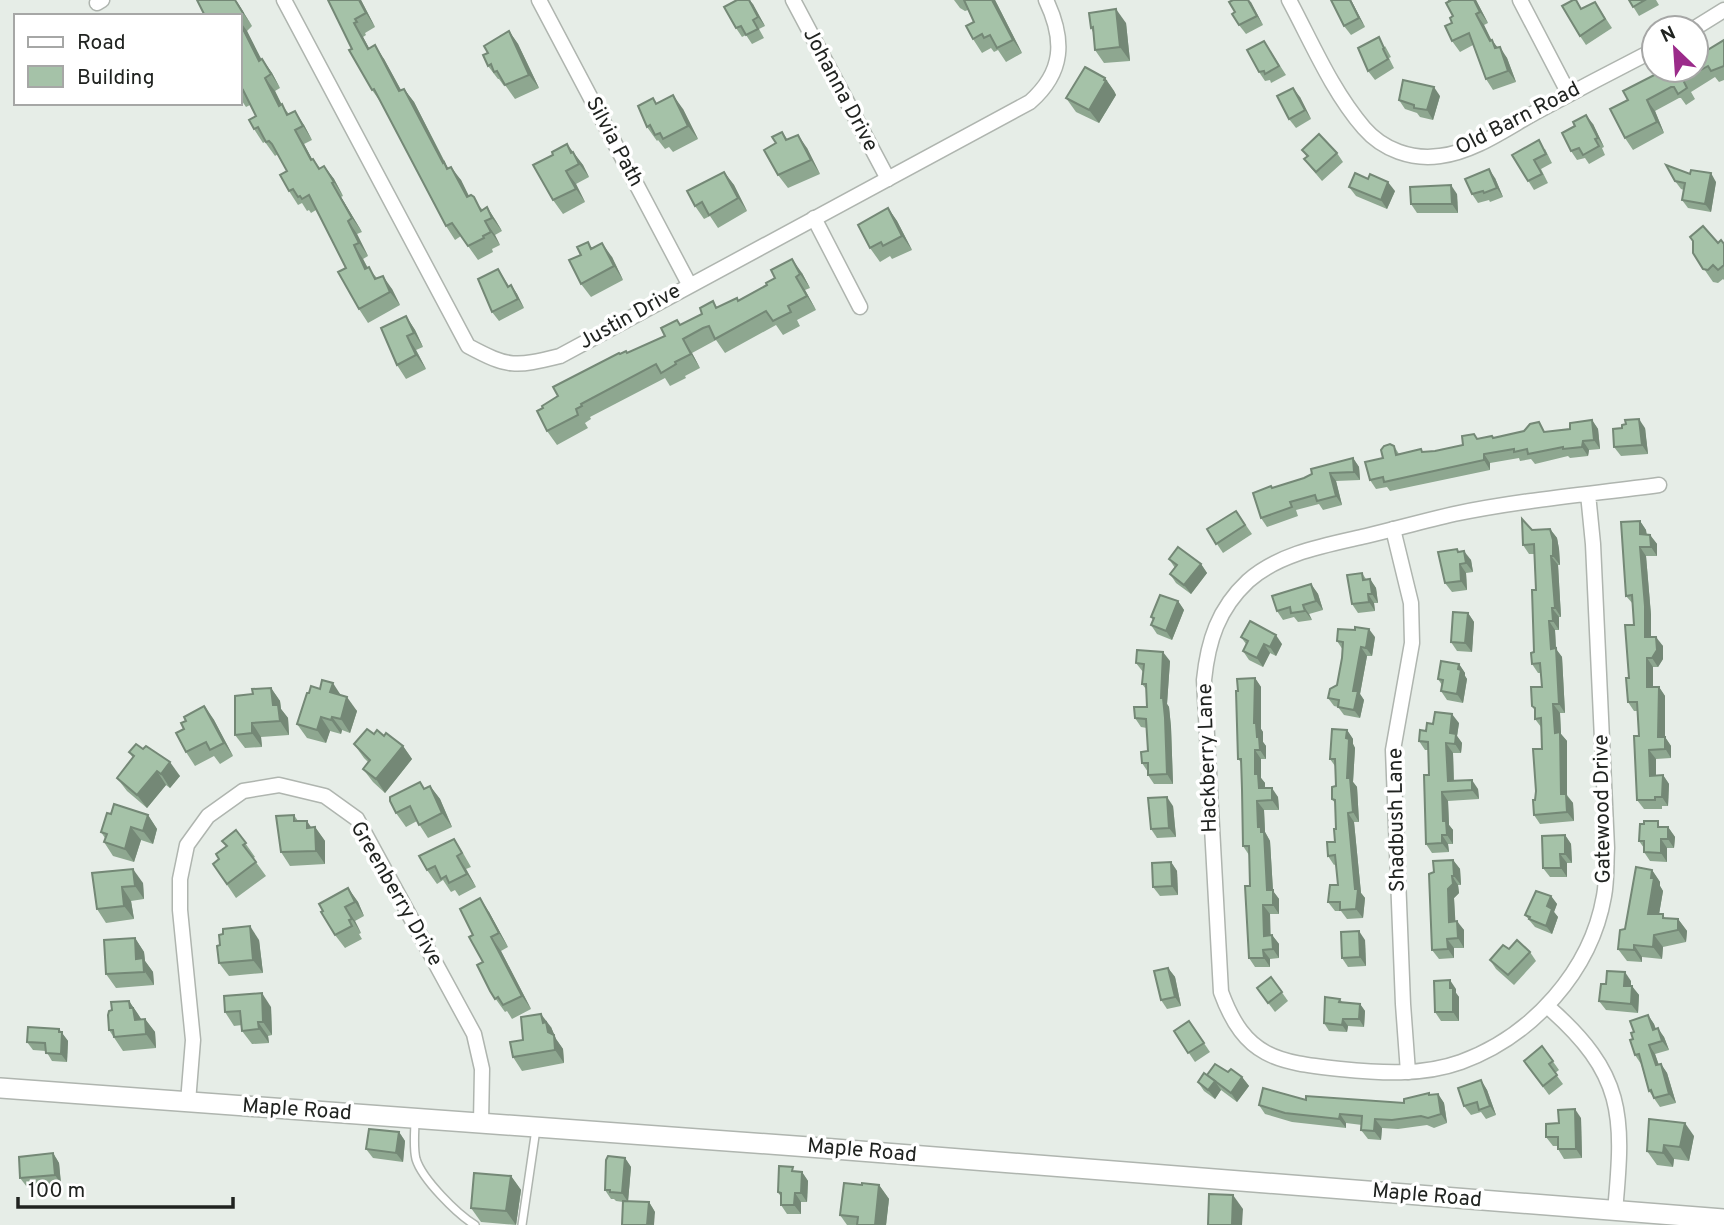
<svg xmlns="http://www.w3.org/2000/svg" width="1724" height="1225" font-family="Overpass,sans-serif">
	<rect width="100%" height="100%" fill="#e6ede7"/>
	<g fill="none" stroke-linecap="round" stroke-linejoin="round">
		<g stroke="#afb5af" stroke-width="10">
			<g id="service">
				<path d="M 415,1119 C 415,1132 413,1147 416,1159 C 422,1179 457,1214 475,1225"/>
				<path d="M 522,1225 L 536,1129"/>
			</g>
		</g>
		<g stroke="#afb5af" stroke-width="17">
			<g id="minor">
				<path d="M 284,0 L 468,346 C 509,368 515,367 560,356 L 1030,102 C 1064,72 1065,40 1046,0"/>
				<path d="M 539,0 L 689,284"/>
				<path d="M 793,0 L 888,179"/>
				<path d="M 1289,0 C 1312,43 1332,91 1364,128 C 1383,150 1412,160 1440,156 C 1474,152 1507,128 1536,112 C 1575,91 1615,70 1654,50"/>
				<path d="M 1520,0 L 1569,94"/>
				<path d="M 97,3 L 102,0"/>
				<path d="M 1695,28 L 1724,10"/>
				<path d="M 814,218 L 860,307"/>
				<path d="M 1588,494 L 1593,544 L 1607,848 C 1606,864 1607,881 1604,896 C 1591,971 1532,1036 1461,1062 C 1422,1076 1380,1073 1340,1069 C 1277,1062 1245,1058 1221,992 L 1204,680 C 1208,641 1218,609 1248,581 C 1279,553 1327,545 1366,536 C 1395,529 1424,521 1454,514 C 1521,500 1591,494 1659,485"/>
				<path d="M 1393,529 L 1411,603 L 1412,643 L 1393,750 L 1403,1004 L 1408,1072"/>
				<path d="M 1547,1006 C 1625,1074 1624,1115 1615,1211"/>
				<path d="M 188,1102 L 193,1040 L 180,910 L 180,879 L 187,845 L 208,816 L 243,791 L 279,785 L 325,796 L 357,819 L 474,1034 L 482,1069 L 481,1123"/>
			</g>
		</g>
		<g stroke="#afb5af" stroke-width="22">
			<path id="tertiary" d="M 0,1088 L 809,1147 L 1724,1219"/>
		</g>
		<use href="#service" stroke="#fff" stroke-width="7"/>
		<use href="#minor" stroke="#fff" stroke-width="14"/>
		<use href="#tertiary" stroke="#fff" stroke-width="19"/>
	</g>
	<g fill="#8ea790">
		<path d="M 328,0 L 361,0 L 375,27 L 365,33 L 366,35 L 363,37 L 369,48 L 384,59 L 401,90 L 404,89 L 414,102 L 448,168 L 461,180 L 469,196 L 483,210 L 487,207 L 496,221 L 502,231 L 495,235 L 500,245 L 492,249 L 493,252 L 478,260 L 461,236 L 455,240 L 446,226 L 382,104 L 372,90 Z"/>
		<path d="M 737,0 L 750,0 L 765,26 L 759,29 L 764,38 L 752,44 L 746,35 L 742,37 L 736,28 Z"/>
		<path d="M 954,0 L 995,0 L 1022,53 L 1006,62 L 998,50 L 994,52 L 991,48 L 982,53 L 973,39 L 974,22 L 968,10 L 965,11 L 960,8 Z"/>
		<path d="M 1233,0 L 1249,0 L 1263,25 L 1246,34 L 1239,25 Z"/>
		<path d="M 1331,0 L 1351,0 L 1365,27 L 1351,35 L 1344,26 Z"/>
		<path d="M 1449,0 L 1476,0 L 1488,23 L 1484,25 L 1492,41 L 1507,58 L 1516,82 L 1493,90 L 1486,79 L 1473,45 L 1460,52 L 1452,41 L 1452,23 L 1453,16 Z"/>
		<path d="M 1629,0 L 1656,0 L 1659,5 L 1639,16 Z"/>
		<path d="M 237,2 L 252,26 L 247,31 L 261,60 L 262,59 L 272,73 L 280,88 L 275,91 L 282,105 L 289,114 L 304,125 L 312,140 L 304,144 L 312,159 L 313,159 L 320,168 L 324,166 L 334,179 L 343,196 L 341,197 L 362,232 L 357,234 L 368,256 L 363,259 L 368,268 L 377,278 L 392,289 L 400,305 L 368,323 L 359,309 L 346,268 L 316,210 L 311,213 L 309,210 L 307,211 L 302,203 L 298,205 L 289,191 L 287,171 L 278,154 L 275,156 L 265,142 L 263,143 L 254,129 L 256,116 L 250,105 L 246,107 L 240,98 L 240,16 Z"/>
		<path d="M 1595,2 L 1612,28 L 1586,45 L 1580,36 Z"/>
		<path d="M 1126,23 L 1130,61 L 1104,63 L 1095,50 L 1093,32 L 1091,28 Z"/>
		<path d="M 509,31 L 518,44 L 539,88 L 515,99 L 505,85 L 504,86 L 499,79 L 498,79 L 488,66 L 488,53 Z"/>
		<path d="M 1724,40 L 1724,80 L 1719,82 L 1715,77 L 1691,92 L 1695,99 L 1686,105 L 1681,98 L 1679,98 L 1655,111 L 1664,133 L 1633,150 L 1625,138 L 1610,109 L 1696,70 Z"/>
		<path d="M 1264,41 L 1286,75 L 1271,83 L 1270,80 L 1265,81 L 1259,72 Z"/>
		<path d="M 1385,46 L 1391,57 L 1389,58 L 1394,68 L 1375,80 L 1368,71 Z"/>
		<path d="M 1105,78 L 1114,91 L 1116,95 L 1099,123 L 1076,112 L 1066,98 Z"/>
		<path d="M 1440,96 L 1433,120 L 1420,117 L 1417,113 L 1405,109 L 1399,100 Z"/>
		<path d="M 1300,97 L 1311,119 L 1296,128 L 1289,119 Z"/>
		<path d="M 653,98 L 657,104 L 683,109 L 698,139 L 673,152 L 669,147 L 665,149 L 658,140 L 657,141 L 647,127 Z"/>
		<path d="M 1593,124 L 1604,147 L 1602,148 L 1605,155 L 1589,164 L 1585,158 L 1577,160 L 1571,151 Z"/>
		<path d="M 782,132 L 788,140 L 807,148 L 820,174 L 788,188 L 778,175 L 776,143 Z"/>
		<path d="M 1545,149 L 1552,163 L 1541,169 L 1548,183 L 1534,190 L 1512,155 Z"/>
		<path d="M 1302,150 L 1337,153 L 1343,162 L 1322,181 L 1311,168 L 1304,159 L 1307,157 Z"/>
		<path d="M 573,152 L 583,165 L 589,177 L 576,184 L 585,202 L 563,214 L 553,200 Z"/>
		<path d="M 724,172 L 734,185 L 747,211 L 718,228 L 710,216 L 704,219 L 695,206 Z"/>
		<path d="M 1690,174 L 1716,182 L 1711,212 L 1688,208 L 1682,200 L 1684,190 L 1681,189 L 1675,181 Z"/>
		<path d="M 1495,178 L 1503,197 L 1490,202 L 1489,200 L 1478,203 L 1472,194 Z"/>
		<path d="M 1349,187 L 1395,191 L 1387,209 L 1356,196 Z"/>
		<path d="M 1457,194 L 1458,213 L 1417,213 L 1411,204 Z"/>
		<path d="M 888,208 L 897,221 L 912,250 L 892,259 L 890,256 L 880,262 L 870,248 Z"/>
		<path d="M 1690,237 L 1724,244 L 1724,280 L 1723,279 L 1718,283 L 1713,282 L 1693,253 L 1693,242 Z"/>
		<path d="M 592,249 L 612,257 L 623,280 L 591,297 L 581,284 Z"/>
		<path d="M 498,269 L 509,286 L 511,285 L 517,294 L 524,308 L 499,321 L 492,312 Z"/>
		<path d="M 802,273 L 810,288 L 805,290 L 816,310 L 797,320 L 800,326 L 783,335 L 776,325 L 725,353 L 716,340 L 692,353 L 700,368 L 685,376 L 686,378 L 670,386 L 665,378 L 590,417 L 591,419 L 585,423 L 588,428 L 557,445 L 547,431 L 543,408 L 620,354 L 627,353 L 665,336 L 680,325 L 702,314 L 713,301 L 717,307 L 739,300 Z"/>
		<path d="M 406,316 L 415,330 L 423,347 L 416,350 L 426,369 L 406,379 L 397,365 Z"/>
		<path d="M 1592,420 L 1598,429 L 1600,449 L 1589,450 L 1588,456 L 1570,458 L 1568,456 L 1535,464 L 1531,459 L 1520,461 L 1519,458 L 1490,463 L 1490,470 L 1390,491 L 1387,487 L 1376,489 L 1370,480 L 1383,458 L 1394,446 L 1399,454 L 1435,451 L 1463,445 L 1477,439 L 1492,436 L 1494,438 L 1570,429 Z"/>
		<path d="M 1645,428 L 1648,454 L 1621,456 L 1614,447 Z"/>
		<path d="M 1353,458 L 1359,467 L 1360,480 L 1336,481 L 1342,505 L 1323,510 L 1319,504 L 1296,510 L 1298,516 L 1267,527 L 1261,518 L 1272,488 L 1304,478 Z"/>
		<path d="M 1236,511 L 1252,534 L 1223,553 L 1207,529 Z"/>
		<path d="M 1640,521 L 1646,530 L 1647,535 L 1650,535 L 1657,544 L 1657,556 L 1646,556 L 1651,615 L 1651,637 L 1663,646 L 1663,659 L 1658,667 L 1653,667 L 1653,687 L 1659,687 L 1665,696 L 1665,737 L 1671,746 L 1671,758 L 1656,759 L 1656,775 L 1663,775 L 1669,784 L 1668,806 L 1662,806 L 1662,809 L 1644,809 L 1637,800 L 1639,736 L 1638,711 L 1634,711 L 1628,702 L 1634,625 L 1633,604 L 1626,596 Z"/>
		<path d="M 1550,529 L 1557,538 L 1559,549 L 1560,565 L 1558,565 L 1561,617 L 1559,617 L 1559,630 L 1555,630 L 1556,649 L 1562,657 L 1565,713 L 1560,713 L 1561,734 L 1567,741 L 1567,795 L 1573,803 L 1574,821 L 1540,824 L 1534,815 L 1542,749 L 1541,727 L 1535,719 L 1535,711 L 1532,706 L 1542,687 L 1541,673 L 1538,673 L 1532,664 L 1534,652 L 1536,590 L 1534,554 L 1529,554 L 1523,545 L 1532,530 Z"/>
		<path d="M 1459,552 L 1471,560 L 1473,572 L 1466,573 L 1467,590 L 1452,592 L 1445,583 Z"/>
		<path d="M 1169,559 L 1201,564 L 1207,573 L 1191,594 L 1176,583 L 1170,574 L 1175,568 Z"/>
		<path d="M 1362,573 L 1366,579 L 1370,579 L 1376,588 L 1378,603 L 1374,603 L 1375,611 L 1358,613 L 1352,604 Z"/>
		<path d="M 1311,584 L 1318,594 L 1323,610 L 1309,614 L 1312,620 L 1298,622 L 1294,617 L 1283,620 L 1277,611 Z"/>
		<path d="M 1178,601 L 1184,610 L 1172,640 L 1157,634 L 1151,625 L 1153,620 L 1151,617 Z"/>
		<path d="M 1468,613 L 1474,622 L 1472,652 L 1457,651 L 1451,642 Z"/>
		<path d="M 1241,637 L 1282,644 L 1276,656 L 1270,653 L 1263,667 L 1249,660 L 1243,651 L 1246,644 Z"/>
		<path d="M 1375,637 L 1372,656 L 1367,656 L 1360,694 L 1364,700 L 1360,718 L 1344,715 L 1338,707 L 1334,706 L 1328,698 L 1337,685 L 1342,658 L 1343,650 L 1337,641 Z"/>
		<path d="M 1170,661 L 1167,704 L 1169,707 L 1171,727 L 1173,784 L 1154,784 L 1148,775 L 1148,772 L 1142,763 L 1148,751 L 1147,728 L 1141,727 L 1135,718 L 1147,707 L 1146,689 L 1142,684 L 1143,672 L 1136,663 Z"/>
		<path d="M 1459,664 L 1465,673 L 1465,676 L 1467,679 L 1463,703 L 1447,700 L 1441,691 L 1442,685 L 1438,679 Z"/>
		<path d="M 1255,678 L 1261,687 L 1261,729 L 1263,732 L 1263,742 L 1266,746 L 1266,759 L 1261,759 L 1261,778 L 1265,783 L 1265,788 L 1278,797 L 1279,810 L 1264,810 L 1265,832 L 1270,841 L 1273,891 L 1279,899 L 1279,914 L 1270,914 L 1270,935 L 1272,935 L 1279,944 L 1279,958 L 1270,959 L 1270,967 L 1255,967 L 1249,958 L 1249,855 L 1243,846 L 1242,789 L 1241,762 L 1238,759 L 1238,691 Z"/>
		<path d="M 271,688 L 280,701 L 281,709 L 288,718 L 289,735 L 261,737 L 262,747 L 245,748 L 235,735 L 253,694 Z"/>
		<path d="M 341,696 L 357,711 L 350,733 L 342,730 L 341,734 L 330,731 L 326,743 L 307,738 L 297,724 Z"/>
		<path d="M 205,706 L 214,720 L 233,756 L 220,764 L 214,756 L 195,766 L 186,752 L 184,729 L 186,721 Z"/>
		<path d="M 1459,723 L 1457,736 L 1462,743 L 1461,753 L 1453,753 L 1454,781 L 1478,789 L 1479,799 L 1448,801 L 1449,825 L 1453,830 L 1453,844 L 1448,844 L 1449,852 L 1432,853 L 1426,844 L 1429,775 L 1428,750 L 1425,750 L 1419,741 L 1426,731 L 1433,724 Z"/>
		<path d="M 1347,730 L 1353,739 L 1353,744 L 1355,748 L 1353,782 L 1357,787 L 1359,822 L 1354,822 L 1361,893 L 1365,898 L 1363,918 L 1347,919 L 1341,911 L 1335,911 L 1328,902 L 1338,885 L 1336,864 L 1334,865 L 1328,856 L 1335,842 L 1336,829 L 1335,803 L 1332,799 L 1336,786 L 1335,766 L 1330,759 Z"/>
		<path d="M 374,734 L 384,736 L 403,746 L 412,759 L 385,793 L 373,782 L 363,769 L 368,762 L 364,758 L 354,744 Z"/>
		<path d="M 129,752 L 180,776 L 170,788 L 166,785 L 147,808 L 127,791 L 117,778 L 133,758 Z"/>
		<path d="M 430,786 L 440,799 L 452,827 L 428,838 L 417,821 L 406,827 L 396,813 L 425,788 Z"/>
		<path d="M 1173,806 L 1176,837 L 1157,838 L 1151,829 Z"/>
		<path d="M 148,815 L 157,829 L 153,844 L 141,840 L 134,862 L 113,856 L 104,842 L 105,838 L 101,832 Z"/>
		<path d="M 294,815 L 298,821 L 312,828 L 315,827 L 325,841 L 325,864 L 290,866 L 281,852 Z"/>
		<path d="M 1662,827 L 1668,827 L 1675,837 L 1674,848 L 1667,848 L 1667,862 L 1650,861 L 1644,852 L 1644,848 L 1639,841 Z"/>
		<path d="M 236,830 L 255,857 L 253,858 L 266,876 L 236,898 L 213,864 L 219,859 Z"/>
		<path d="M 1565,835 L 1571,844 L 1572,863 L 1567,863 L 1567,877 L 1550,877 L 1543,868 Z"/>
		<path d="M 454,839 L 463,853 L 471,867 L 466,869 L 476,887 L 459,896 L 455,890 L 451,892 L 443,880 L 437,884 L 427,870 Z"/>
		<path d="M 1453,860 L 1460,869 L 1461,885 L 1458,885 L 1459,893 L 1454,898 L 1455,921 L 1464,930 L 1464,948 L 1454,948 L 1454,958 L 1439,959 L 1432,950 Z"/>
		<path d="M 1171,862 L 1177,871 L 1178,895 L 1160,896 L 1153,887 Z"/>
		<path d="M 1652,870 L 1660,882 L 1660,886 L 1663,891 L 1659,914 L 1666,918 L 1678,919 L 1687,931 L 1686,942 L 1663,947 L 1662,959 L 1642,957 L 1642,962 L 1627,961 L 1618,949 L 1625,929 Z"/>
		<path d="M 92,873 L 143,883 L 144,899 L 131,901 L 134,919 L 106,923 L 97,909 Z"/>
		<path d="M 348,888 L 358,902 L 364,916 L 355,921 L 361,933 L 359,934 L 362,939 L 345,948 L 335,935 Z"/>
		<path d="M 1551,896 L 1557,904 L 1554,912 L 1558,917 L 1552,934 L 1535,927 L 1525,915 Z"/>
		<path d="M 489,912 L 508,947 L 501,951 L 531,1009 L 512,1019 L 507,1011 L 505,1012 L 490,991 L 483,962 L 473,935 Z"/>
		<path d="M 135,938 L 144,952 L 145,961 L 153,972 L 154,985 L 116,988 L 106,974 Z"/>
		<path d="M 259,940 L 263,973 L 229,976 L 219,963 Z"/>
		<path d="M 1365,940 L 1366,966 L 1348,967 L 1342,958 Z"/>
		<path d="M 1509,949 L 1530,952 L 1536,961 L 1514,985 L 1496,969 L 1490,960 Z"/>
		<path d="M 1168,968 L 1175,977 L 1181,1006 L 1167,1009 L 1161,1000 Z"/>
		<path d="M 1271,977 L 1288,1001 L 1275,1012 L 1257,988 Z"/>
		<path d="M 1631,981 L 1631,986 L 1639,995 L 1638,1013 L 1606,1010 L 1599,1001 L 1606,984 Z"/>
		<path d="M 1456,989 L 1456,993 L 1459,997 L 1459,1021 L 1441,1021 L 1435,1012 Z"/>
		<path d="M 1340,999 L 1342,1002 L 1360,1004 L 1365,1011 L 1364,1027 L 1348,1026 L 1347,1032 L 1329,1031 L 1324,1023 Z"/>
		<path d="M 129,1001 L 141,1019 L 145,1019 L 155,1032 L 156,1048 L 123,1051 L 109,1030 L 112,1010 Z"/>
		<path d="M 271,1007 L 272,1035 L 268,1036 L 269,1043 L 252,1044 L 242,1031 L 242,1025 L 234,1026 L 225,1012 Z"/>
		<path d="M 1648,1015 L 1654,1024 L 1656,1029 L 1664,1037 L 1669,1050 L 1655,1054 L 1659,1065 L 1661,1064 L 1667,1073 L 1676,1103 L 1660,1107 L 1649,1091 L 1641,1064 L 1635,1055 L 1634,1032 Z"/>
		<path d="M 1189,1021 L 1210,1052 L 1195,1062 L 1174,1031 Z"/>
		<path d="M 551,1027 L 556,1039 L 563,1049 L 564,1063 L 522,1071 L 513,1057 L 523,1040 Z"/>
		<path d="M 59,1029 L 68,1041 L 67,1062 L 52,1061 L 46,1051 L 33,1050 L 27,1042 Z"/>
		<path d="M 1542,1046 L 1559,1070 L 1555,1073 L 1563,1084 L 1549,1095 L 1524,1061 Z"/>
		<path d="M 1228,1072 L 1242,1077 L 1249,1086 L 1237,1102 L 1221,1090 L 1215,1099 L 1204,1091 L 1198,1082 L 1207,1075 Z"/>
		<path d="M 1481,1080 L 1487,1090 L 1496,1115 L 1486,1119 L 1481,1112 L 1471,1115 L 1464,1106 Z"/>
		<path d="M 1438,1094 L 1444,1103 L 1447,1123 L 1434,1128 L 1427,1125 L 1398,1129 L 1382,1128 L 1381,1140 L 1368,1139 L 1361,1130 L 1362,1125 L 1346,1123 L 1346,1128 L 1292,1122 L 1265,1114 L 1259,1105 L 1404,1103 Z"/>
		<path d="M 1581,1118 L 1582,1158 L 1564,1159 L 1558,1149 L 1558,1146 L 1553,1146 L 1546,1137 L 1559,1123 Z"/>
		<path d="M 399,1132 L 405,1141 L 403,1162 L 373,1158 L 366,1149 Z"/>
		<path d="M 1694,1136 L 1689,1161 L 1674,1159 L 1673,1167 L 1657,1165 L 1647,1151 Z"/>
		<path d="M 53,1153 L 59,1163 L 61,1184 L 27,1187 L 20,1178 Z"/>
		<path d="M 625,1158 L 631,1167 L 628,1201 L 649,1202 L 655,1212 L 623,1202 L 616,1201 L 614,1199 L 611,1199 L 605,1190 Z"/>
		<path d="M 796,1172 L 802,1172 L 808,1181 L 807,1202 L 801,1202 L 801,1214 L 787,1214 L 781,1205 L 781,1197 L 778,1192 Z"/>
		<path d="M 511,1176 L 521,1190 L 516,1225 L 481,1222 L 471,1208 Z"/>
		<path d="M 879,1185 L 889,1199 L 886,1225 L 847,1225 L 840,1215 Z"/>
	</g>
	<g fill="#748876">
		<path d="M 235,0 L 237,2 L 252,26 L 243,13 Z"/>
		<path d="M 359,0 L 361,0 L 375,27 L 366,13 Z"/>
		<path d="M 749,0 L 753,4 L 765,26 L 758,17 Z"/>
		<path d="M 992,0 L 995,0 L 1022,53 L 1013,40 Z"/>
		<path d="M 1248,0 L 1251,2 L 1263,25 L 1257,16 Z"/>
		<path d="M 1350,0 L 1351,0 L 1365,27 L 1359,18 Z"/>
		<path d="M 1474,0 L 1476,0 L 1477,2 L 1488,23 L 1480,12 Z"/>
		<path d="M 1116,9 L 1126,23 L 1130,61 L 1120,47 Z"/>
		<path d="M 1476,14 L 1484,25 L 1494,46 L 1492,40 L 1500,51 L 1503,59 L 1490,41 Z"/>
		<path d="M 240,21 L 247,31 L 269,74 L 259,61 Z"/>
		<path d="M 354,23 L 363,37 L 377,63 L 368,49 Z"/>
		<path d="M 509,31 L 518,44 L 539,88 L 529,75 Z"/>
		<path d="M 375,45 L 384,59 L 409,105 L 399,91 Z"/>
		<path d="M 1500,47 L 1507,58 L 1516,82 L 1508,71 Z"/>
		<path d="M 262,59 L 272,73 L 280,88 L 271,74 Z"/>
		<path d="M 265,78 L 275,91 L 289,120 L 279,106 Z"/>
		<path d="M 1105,78 L 1114,91 L 1116,95 L 1099,123 L 1089,110 Z"/>
		<path d="M 1434,87 L 1440,96 L 1433,120 L 1427,110 Z"/>
		<path d="M 1293,88 L 1300,97 L 1311,119 L 1305,110 Z"/>
		<path d="M 404,89 L 414,102 L 446,165 L 454,176 L 443,163 Z"/>
		<path d="M 673,95 L 683,109 L 698,139 L 688,126 Z"/>
		<path d="M 1647,100 L 1655,111 L 1664,133 L 1657,122 Z"/>
		<path d="M 295,111 L 304,125 L 312,140 L 303,126 Z"/>
		<path d="M 1586,115 L 1593,124 L 1604,147 L 1598,138 Z"/>
		<path d="M 295,130 L 304,144 L 320,174 L 311,160 Z"/>
		<path d="M 798,135 L 807,148 L 820,174 L 811,160 Z"/>
		<path d="M 567,144 L 583,165 L 589,177 L 571,153 Z"/>
		<path d="M 324,166 L 334,179 L 343,196 L 334,182 Z"/>
		<path d="M 451,167 L 461,180 L 476,211 L 467,197 Z"/>
		<path d="M 1489,169 L 1495,178 L 1503,197 L 1497,188 Z"/>
		<path d="M 566,171 L 576,184 L 585,202 L 576,189 Z"/>
		<path d="M 724,172 L 734,185 L 747,211 L 738,198 Z"/>
		<path d="M 1711,173 L 1716,182 L 1711,212 L 1705,204 Z"/>
		<path d="M 1388,182 L 1395,191 L 1387,209 L 1381,200 Z"/>
		<path d="M 332,183 L 341,197 L 362,232 L 352,218 Z"/>
		<path d="M 1451,185 L 1457,194 L 1458,213 L 1452,204 Z"/>
		<path d="M 487,207 L 496,221 L 502,231 L 492,218 Z"/>
		<path d="M 888,208 L 897,221 L 912,250 L 902,236 Z"/>
		<path d="M 348,221 L 357,234 L 368,256 L 359,243 Z"/>
		<path d="M 485,221 L 495,235 L 500,245 L 491,232 Z"/>
		<path d="M 602,243 L 612,257 L 623,280 L 614,266 Z"/>
		<path d="M 354,245 L 363,259 L 375,283 L 365,269 Z"/>
		<path d="M 792,259 L 802,273 L 810,288 L 800,274 Z"/>
		<path d="M 383,276 L 392,289 L 400,305 L 390,292 Z"/>
		<path d="M 796,277 L 805,290 L 816,310 L 807,296 Z"/>
		<path d="M 511,285 L 517,294 L 524,308 L 518,299 Z"/>
		<path d="M 406,316 L 415,330 L 423,347 L 414,333 Z"/>
		<path d="M 407,336 L 416,350 L 426,369 L 416,355 Z"/>
		<path d="M 683,339 L 692,353 L 700,368 L 691,354 Z"/>
		<path d="M 1639,419 L 1645,428 L 1648,454 L 1642,445 Z"/>
		<path d="M 1592,420 L 1598,429 L 1600,449 L 1594,440 Z"/>
		<path d="M 1583,441 L 1589,450 L 1588,456 L 1582,447 Z"/>
		<path d="M 1484,454 L 1490,463 L 1490,470 L 1484,460 Z"/>
		<path d="M 1353,458 L 1359,467 L 1360,480 L 1354,472 Z"/>
		<path d="M 1330,473 L 1336,481 L 1342,505 L 1336,496 Z"/>
		<path d="M 1640,521 L 1646,530 L 1647,543 L 1640,534 Z"/>
		<path d="M 1550,529 L 1557,538 L 1559,549 L 1560,565 L 1553,556 Z"/>
		<path d="M 1650,535 L 1657,544 L 1657,556 L 1651,547 Z"/>
		<path d="M 1640,547 L 1646,556 L 1651,615 L 1651,646 L 1645,637 Z"/>
		<path d="M 1464,551 L 1471,560 L 1473,572 L 1466,563 Z"/>
		<path d="M 1551,556 L 1558,565 L 1561,617 L 1555,608 Z"/>
		<path d="M 1201,564 L 1207,573 L 1191,594 L 1184,585 Z"/>
		<path d="M 1460,564 L 1466,573 L 1467,590 L 1461,581 Z"/>
		<path d="M 1370,579 L 1376,588 L 1378,603 L 1372,594 Z"/>
		<path d="M 1311,584 L 1318,594 L 1323,610 L 1316,601 Z"/>
		<path d="M 1368,594 L 1374,603 L 1375,611 L 1369,602 Z"/>
		<path d="M 1178,601 L 1184,610 L 1172,640 L 1166,631 Z"/>
		<path d="M 1303,605 L 1309,614 L 1312,620 L 1305,611 Z"/>
		<path d="M 1552,608 L 1559,617 L 1559,630 L 1553,621 Z"/>
		<path d="M 1468,613 L 1474,622 L 1472,652 L 1465,643 Z"/>
		<path d="M 1549,621 L 1555,630 L 1556,649 L 1562,657 L 1565,713 L 1559,704 L 1551,649 Z"/>
		<path d="M 1369,629 L 1375,637 L 1372,656 L 1366,648 Z"/>
		<path d="M 1276,635 L 1282,644 L 1276,656 L 1270,647 Z"/>
		<path d="M 1656,637 L 1663,646 L 1663,659 L 1658,667 L 1652,658 Z"/>
		<path d="M 1264,644 L 1270,653 L 1263,667 L 1257,658 Z"/>
		<path d="M 1361,647 L 1367,656 L 1360,694 L 1364,700 L 1360,718 L 1354,710 L 1353,691 Z"/>
		<path d="M 1163,652 L 1170,661 L 1167,704 L 1169,707 L 1171,727 L 1173,784 L 1167,774 L 1161,698 Z"/>
		<path d="M 1647,658 L 1653,667 L 1653,696 L 1647,687 Z"/>
		<path d="M 1459,664 L 1465,673 L 1465,676 L 1467,679 L 1463,703 L 1457,694 Z"/>
		<path d="M 1255,678 L 1261,687 L 1261,729 L 1263,732 L 1263,742 L 1266,746 L 1266,759 L 1260,750 L 1254,723 Z"/>
		<path d="M 333,683 L 342,697 L 330,692 Z"/>
		<path d="M 1659,687 L 1665,696 L 1665,737 L 1671,746 L 1671,758 L 1658,737 Z"/>
		<path d="M 271,688 L 280,701 L 281,709 L 288,718 L 289,735 L 280,721 L 273,705 Z"/>
		<path d="M 347,697 L 357,711 L 350,733 L 341,719 Z"/>
		<path d="M 1553,704 L 1560,713 L 1561,734 L 1567,741 L 1567,796 L 1573,803 L 1574,821 L 1567,812 L 1561,794 Z"/>
		<path d="M 204,706 L 214,720 L 233,756 L 224,743 Z"/>
		<path d="M 1452,714 L 1459,723 L 1457,736 L 1462,743 L 1461,753 L 1455,744 L 1450,733 Z"/>
		<path d="M 321,717 L 330,731 L 326,743 L 317,730 Z"/>
		<path d="M 332,717 L 342,730 L 341,734 L 331,720 Z"/>
		<path d="M 252,723 L 261,737 L 262,747 L 252,733 Z"/>
		<path d="M 1347,730 L 1353,739 L 1353,744 L 1355,748 L 1353,782 L 1357,787 L 1359,822 L 1353,812 L 1347,778 Z"/>
		<path d="M 1446,743 L 1453,753 L 1454,790 L 1448,781 Z"/>
		<path d="M 403,746 L 412,759 L 385,793 L 376,779 Z"/>
		<path d="M 1255,750 L 1261,759 L 1261,778 L 1265,783 L 1265,797 L 1259,788 L 1255,774 Z"/>
		<path d="M 1649,750 L 1656,759 L 1656,785 L 1650,776 Z"/>
		<path d="M 170,762 L 180,776 L 170,788 L 161,774 Z"/>
		<path d="M 157,771 L 166,785 L 147,808 L 137,795 Z"/>
		<path d="M 1663,775 L 1669,784 L 1668,806 L 1662,797 Z"/>
		<path d="M 1472,780 L 1478,789 L 1479,799 L 1472,790 Z"/>
		<path d="M 430,786 L 440,799 L 452,827 L 442,813 Z"/>
		<path d="M 1272,788 L 1278,797 L 1279,810 L 1272,800 Z"/>
		<path d="M 1442,792 L 1448,801 L 1449,825 L 1453,830 L 1453,844 L 1447,835 L 1443,821 Z"/>
		<path d="M 1167,797 L 1173,806 L 1176,837 L 1169,828 Z"/>
		<path d="M 1257,801 L 1264,810 L 1265,832 L 1270,841 L 1273,891 L 1279,899 L 1279,914 L 1273,905 L 1267,890 L 1258,827 Z"/>
		<path d="M 1348,813 L 1354,822 L 1361,893 L 1365,898 L 1363,918 L 1356,909 Z"/>
		<path d="M 148,815 L 157,829 L 153,844 L 143,831 Z"/>
		<path d="M 307,821 L 315,833 L 315,827 L 325,841 L 325,864 L 316,851 L 307,828 Z"/>
		<path d="M 131,827 L 141,840 L 134,862 L 125,849 Z"/>
		<path d="M 1668,827 L 1675,837 L 1674,848 L 1668,839 Z"/>
		<path d="M 1442,835 L 1448,844 L 1449,852 L 1442,843 Z"/>
		<path d="M 1565,835 L 1571,844 L 1572,863 L 1565,854 Z"/>
		<path d="M 1661,839 L 1667,848 L 1667,862 L 1661,853 Z"/>
		<path d="M 1560,854 L 1567,863 L 1567,877 L 1561,868 Z"/>
		<path d="M 457,856 L 466,869 L 476,887 L 467,874 Z"/>
		<path d="M 1453,860 L 1460,869 L 1461,885 L 1454,876 Z"/>
		<path d="M 1171,862 L 1177,871 L 1178,895 L 1172,886 Z"/>
		<path d="M 133,869 L 143,883 L 144,899 L 135,886 Z"/>
		<path d="M 1652,870 L 1660,882 L 1660,886 L 1663,891 L 1657,926 L 1648,914 Z"/>
		<path d="M 1452,876 L 1458,885 L 1459,893 L 1454,898 L 1456,931 L 1449,922 L 1448,889 Z"/>
		<path d="M 122,887 L 131,901 L 134,919 L 124,906 Z"/>
		<path d="M 348,888 L 358,902 L 364,916 L 355,902 Z"/>
		<path d="M 1551,896 L 1557,904 L 1554,912 L 1558,917 L 1552,934 L 1546,926 L 1547,906 Z"/>
		<path d="M 480,898 L 489,912 L 508,947 L 499,933 Z"/>
		<path d="M 1263,905 L 1270,914 L 1271,945 L 1264,936 Z"/>
		<path d="M 345,907 L 355,921 L 361,933 L 352,919 Z"/>
		<path d="M 1678,919 L 1687,931 L 1686,942 L 1678,930 Z"/>
		<path d="M 1457,921 L 1464,930 L 1464,948 L 1458,938 Z"/>
		<path d="M 250,926 L 259,940 L 263,973 L 253,960 Z"/>
		<path d="M 1359,931 L 1365,940 L 1366,966 L 1360,957 Z"/>
		<path d="M 1272,935 L 1279,944 L 1279,958 L 1273,949 Z"/>
		<path d="M 1654,935 L 1663,947 L 1662,959 L 1653,947 Z"/>
		<path d="M 491,937 L 501,951 L 531,1009 L 522,996 Z"/>
		<path d="M 135,938 L 144,952 L 145,961 L 153,972 L 154,985 L 136,959 Z"/>
		<path d="M 1447,939 L 1454,948 L 1454,958 L 1448,949 Z"/>
		<path d="M 1634,945 L 1642,957 L 1642,962 L 1634,950 Z"/>
		<path d="M 1263,950 L 1270,959 L 1270,967 L 1264,958 Z"/>
		<path d="M 1168,968 L 1175,977 L 1181,1006 L 1175,997 Z"/>
		<path d="M 1625,972 L 1631,981 L 1631,995 L 1624,986 Z"/>
		<path d="M 1450,980 L 1456,989 L 1456,993 L 1459,997 L 1459,1021 L 1453,1012 Z"/>
		<path d="M 1632,986 L 1639,995 L 1638,1013 L 1631,1004 Z"/>
		<path d="M 262,993 L 271,1007 L 272,1035 L 263,1022 Z"/>
		<path d="M 129,1001 L 138,1014 L 143,1022 L 135,1020 L 130,1008 Z"/>
		<path d="M 1360,1004 L 1365,1011 L 1364,1027 L 1359,1019 Z"/>
		<path d="M 541,1014 L 551,1027 L 556,1039 L 563,1049 L 564,1063 L 555,1050 L 543,1023 Z"/>
		<path d="M 1648,1015 L 1654,1024 L 1659,1039 L 1653,1030 Z"/>
		<path d="M 145,1019 L 155,1032 L 156,1048 L 146,1034 Z"/>
		<path d="M 1343,1019 L 1348,1026 L 1347,1032 L 1342,1025 Z"/>
		<path d="M 258,1022 L 268,1036 L 269,1043 L 259,1029 Z"/>
		<path d="M 1658,1028 L 1664,1037 L 1669,1050 L 1662,1041 Z"/>
		<path d="M 59,1029 L 68,1041 L 67,1062 L 61,1054 Z"/>
		<path d="M 1649,1045 L 1655,1054 L 1662,1075 L 1656,1065 Z"/>
		<path d="M 1661,1064 L 1667,1073 L 1676,1103 L 1669,1094 Z"/>
		<path d="M 1242,1077 L 1249,1086 L 1237,1102 L 1231,1093 Z"/>
		<path d="M 1481,1080 L 1487,1090 L 1496,1115 L 1490,1106 Z"/>
		<path d="M 1215,1081 L 1221,1090 L 1215,1099 L 1208,1090 Z"/>
		<path d="M 1438,1094 L 1444,1103 L 1447,1123 L 1441,1114 Z"/>
		<path d="M 1575,1109 L 1581,1118 L 1582,1158 L 1576,1149 Z"/>
		<path d="M 1340,1114 L 1346,1123 L 1346,1128 L 1339,1119 Z"/>
		<path d="M 1375,1119 L 1382,1128 L 1381,1140 L 1374,1131 Z"/>
		<path d="M 1685,1123 L 1694,1136 L 1689,1161 L 1680,1147 Z"/>
		<path d="M 399,1132 L 405,1141 L 403,1162 L 396,1153 Z"/>
		<path d="M 1664,1145 L 1674,1159 L 1673,1167 L 1663,1153 Z"/>
		<path d="M 53,1153 L 59,1163 L 61,1184 L 55,1175 Z"/>
		<path d="M 625,1158 L 631,1167 L 628,1202 L 622,1193 Z"/>
		<path d="M 802,1172 L 808,1181 L 807,1202 L 801,1193 Z"/>
		<path d="M 511,1176 L 521,1190 L 516,1225 L 506,1211 Z"/>
		<path d="M 879,1185 L 889,1199 L 886,1225 L 875,1225 Z"/>
		<path d="M 795,1193 L 801,1202 L 801,1214 L 794,1205 Z"/>
		<path d="M 1233,1195 L 1243,1209 L 1242,1225 L 1232,1225 Z"/>
		<path d="M 649,1202 L 655,1212 L 654,1225 L 647,1225 Z"/>
	</g>
	<g fill="#a5c2a8" stroke="#748876" stroke-width="2">
		<path d="M 197,0 L 235,0 L 243,13 L 239,16 L 205,16 Z"/>
		<path d="M 328,0 L 359,0 L 366,13 L 355,19 L 357,22 L 354,23 L 368,49 L 375,45 L 399,91 L 404,89 L 443,163 L 444,162 L 447,169 L 451,167 L 467,197 L 471,195 L 474,197 L 481,211 L 487,207 L 492,218 L 485,221 L 491,232 L 483,236 L 484,238 L 468,246 L 452,223 L 446,226 L 374,89 L 372,90 L 349,50 L 352,49 Z"/>
		<path d="M 737,0 L 749,0 L 758,17 L 753,20 L 758,29 L 746,35 L 741,26 L 736,28 L 724,7 Z"/>
		<path d="M 964,0 L 992,0 L 1013,40 L 997,48 L 990,35 L 984,38 L 982,34 L 973,39 L 966,26 L 974,22 Z"/>
		<path d="M 1233,0 L 1248,0 L 1257,16 L 1239,25 L 1232,14 L 1235,12 L 1229,2 Z"/>
		<path d="M 1331,0 L 1350,0 L 1359,18 L 1344,26 Z"/>
		<path d="M 1449,0 L 1474,0 L 1480,12 L 1476,14 L 1490,41 L 1492,40 L 1495,48 L 1500,47 L 1508,71 L 1486,79 L 1469,33 L 1452,41 L 1445,26 L 1452,23 L 1450,18 L 1453,16 L 1446,3 L 1450,1 Z"/>
		<path d="M 1573,0 L 1576,0 L 1581,9 L 1595,2 L 1605,19 L 1580,36 L 1562,6 Z"/>
		<path d="M 1629,0 L 1645,0 L 1633,7 Z"/>
		<path d="M 1116,9 L 1120,47 L 1095,50 L 1093,27 L 1091,28 L 1089,13 Z"/>
		<path d="M 240,23 L 259,61 L 262,59 L 271,74 L 265,78 L 279,106 L 282,104 L 287,115 L 295,111 L 303,126 L 295,130 L 311,160 L 313,159 L 319,169 L 324,166 L 334,182 L 332,183 L 352,218 L 348,221 L 359,243 L 354,245 L 365,269 L 369,267 L 375,279 L 383,276 L 390,292 L 359,309 L 338,272 L 346,268 L 309,195 L 302,199 L 300,196 L 298,197 L 293,189 L 289,191 L 280,175 L 287,171 L 272,144 L 269,141 L 266,142 L 258,127 L 254,129 L 249,120 L 256,116 L 243,90 L 240,92 Z"/>
		<path d="M 509,31 L 529,75 L 505,85 L 497,71 L 494,72 L 491,64 L 488,66 L 483,55 L 488,53 L 484,46 Z"/>
		<path d="M 1379,37 L 1384,48 L 1383,49 L 1388,59 L 1368,71 L 1358,48 Z"/>
		<path d="M 1724,40 L 1724,66 L 1711,71 L 1708,66 L 1683,80 L 1687,88 L 1678,94 L 1674,87 L 1671,87 L 1647,100 L 1657,122 L 1625,138 L 1610,109 L 1628,100 L 1623,91 L 1664,70 L 1696,70 L 1696,57 Z"/>
		<path d="M 1264,41 L 1279,66 L 1265,74 L 1264,71 L 1259,72 L 1247,50 Z"/>
		<path d="M 1085,67 L 1105,78 L 1104,80 L 1106,81 L 1089,110 L 1066,98 Z"/>
		<path d="M 1403,80 L 1434,87 L 1427,110 L 1414,108 L 1414,105 L 1399,100 Z"/>
		<path d="M 1293,88 L 1305,110 L 1289,119 L 1277,96 Z"/>
		<path d="M 673,95 L 688,126 L 663,139 L 660,133 L 655,135 L 650,125 L 647,127 L 638,106 L 653,98 L 656,104 Z"/>
		<path d="M 1586,115 L 1598,138 L 1595,139 L 1599,146 L 1583,155 L 1579,148 L 1571,151 L 1562,133 L 1575,126 L 1573,122 Z"/>
		<path d="M 782,132 L 786,140 L 798,135 L 811,160 L 778,175 L 764,150 L 776,143 L 772,137 Z"/>
		<path d="M 1319,134 L 1337,153 L 1316,172 L 1304,159 L 1308,156 L 1302,150 Z"/>
		<path d="M 1539,140 L 1546,154 L 1534,160 L 1542,174 L 1528,181 L 1512,155 Z"/>
		<path d="M 567,144 L 571,153 L 573,152 L 579,164 L 566,171 L 576,189 L 553,200 L 533,165 L 553,155 L 552,152 Z"/>
		<path d="M 1666,165 L 1690,174 L 1691,170 L 1711,173 L 1705,204 L 1682,200 L 1685,183 L 1675,181 Z"/>
		<path d="M 1489,169 L 1497,188 L 1484,193 L 1483,191 L 1472,194 L 1465,179 Z"/>
		<path d="M 724,172 L 738,198 L 709,215 L 702,202 L 695,206 L 687,191 Z"/>
		<path d="M 1355,173 L 1368,179 L 1370,174 L 1388,182 L 1381,200 L 1349,187 Z"/>
		<path d="M 1451,185 L 1452,204 L 1411,204 L 1410,187 Z"/>
		<path d="M 888,208 L 902,236 L 883,246 L 881,242 L 870,248 L 858,225 Z"/>
		<path d="M 1703,226 L 1718,243 L 1721,240 L 1724,244 L 1724,265 L 1718,270 L 1713,265 L 1708,270 L 1703,269 L 1693,253 L 1693,241 L 1690,237 Z"/>
		<path d="M 588,242 L 591,249 L 602,243 L 614,266 L 581,284 L 569,260 L 581,255 L 577,247 Z"/>
		<path d="M 792,259 L 800,274 L 796,277 L 807,296 L 788,306 L 791,312 L 773,321 L 766,311 L 715,339 L 709,326 L 703,328 L 683,339 L 691,354 L 675,362 L 676,364 L 661,373 L 656,364 L 581,404 L 582,406 L 576,409 L 578,415 L 547,431 L 537,411 L 543,408 L 542,406 L 558,396 L 553,387 L 619,353 L 620,354 L 626,351 L 627,353 L 665,336 L 661,328 L 677,320 L 680,325 L 702,314 L 700,308 L 713,301 L 716,308 L 737,298 L 738,301 L 767,285 L 766,283 L 775,278 L 771,270 Z"/>
		<path d="M 498,269 L 508,287 L 511,285 L 518,299 L 492,312 L 478,279 Z"/>
		<path d="M 406,316 L 414,333 L 407,336 L 416,355 L 397,365 L 381,328 Z"/>
		<path d="M 1639,419 L 1642,445 L 1614,447 L 1613,429 L 1622,428 L 1622,425 L 1626,424 L 1625,420 Z"/>
		<path d="M 1592,420 L 1594,440 L 1583,441 L 1582,447 L 1563,449 L 1563,447 L 1528,454 L 1527,449 L 1514,452 L 1514,449 L 1484,454 L 1484,460 L 1384,482 L 1383,477 L 1370,480 L 1365,462 L 1383,458 L 1381,450 L 1384,446 L 1390,444 L 1394,446 L 1396,455 L 1421,449 L 1422,452 L 1435,451 L 1463,445 L 1462,436 L 1474,434 L 1477,439 L 1492,436 L 1493,438 L 1524,431 L 1530,424 L 1539,422 L 1544,432 L 1570,429 L 1570,423 Z"/>
		<path d="M 1353,458 L 1354,472 L 1330,473 L 1336,496 L 1317,501 L 1315,495 L 1290,502 L 1292,507 L 1261,518 L 1253,493 L 1271,486 L 1272,488 L 1304,478 L 1312,474 L 1311,469 Z"/>
		<path d="M 1236,511 L 1245,525 L 1216,544 L 1207,529 Z"/>
		<path d="M 1522,519 L 1532,530 L 1550,529 L 1553,540 L 1553,556 L 1551,556 L 1555,608 L 1552,608 L 1553,621 L 1549,621 L 1551,649 L 1556,648 L 1559,704 L 1553,704 L 1555,733 L 1560,732 L 1561,794 L 1566,794 L 1567,812 L 1534,815 L 1533,800 L 1535,800 L 1536,791 L 1533,749 L 1542,749 L 1541,718 L 1535,719 L 1535,708 L 1532,706 L 1531,687 L 1542,687 L 1540,663 L 1532,664 L 1531,653 L 1534,652 L 1532,590 L 1536,590 L 1534,544 L 1523,545 Z"/>
		<path d="M 1640,521 L 1640,534 L 1650,535 L 1651,547 L 1640,547 L 1645,606 L 1645,637 L 1656,637 L 1657,650 L 1652,658 L 1647,658 L 1647,687 L 1659,687 L 1658,737 L 1665,737 L 1665,749 L 1649,750 L 1650,776 L 1663,775 L 1662,797 L 1655,797 L 1655,800 L 1637,800 L 1634,736 L 1639,736 L 1637,702 L 1628,702 L 1626,678 L 1629,678 L 1625,625 L 1634,625 L 1632,595 L 1626,596 L 1621,522 Z"/>
		<path d="M 1178,547 L 1201,564 L 1184,585 L 1170,574 L 1177,565 L 1169,559 Z"/>
		<path d="M 1457,549 L 1458,552 L 1464,551 L 1466,563 L 1460,564 L 1461,581 L 1445,583 L 1438,552 Z"/>
		<path d="M 1362,573 L 1363,580 L 1370,579 L 1372,594 L 1368,594 L 1369,602 L 1352,604 L 1347,575 Z"/>
		<path d="M 1311,584 L 1316,601 L 1303,605 L 1305,611 L 1291,613 L 1290,607 L 1277,611 L 1272,596 Z"/>
		<path d="M 1160,595 L 1178,601 L 1166,631 L 1151,625 L 1154,618 L 1151,617 Z"/>
		<path d="M 1453,612 L 1468,613 L 1465,643 L 1451,642 Z"/>
		<path d="M 1250,621 L 1276,635 L 1270,647 L 1264,644 L 1257,658 L 1243,651 L 1248,641 L 1241,637 Z"/>
		<path d="M 1355,627 L 1369,629 L 1366,648 L 1361,647 L 1353,691 L 1358,691 L 1354,710 L 1338,707 L 1339,700 L 1328,698 L 1330,689 L 1337,685 L 1342,658 L 1343,642 L 1337,641 L 1338,629 L 1355,630 Z"/>
		<path d="M 1137,650 L 1163,652 L 1161,698 L 1163,698 L 1165,718 L 1167,774 L 1148,775 L 1148,763 L 1142,763 L 1141,752 L 1148,751 L 1146,719 L 1135,718 L 1134,707 L 1147,707 L 1146,684 L 1142,684 L 1144,664 L 1136,663 Z"/>
		<path d="M 1441,661 L 1459,664 L 1458,669 L 1461,670 L 1457,694 L 1441,691 L 1443,680 L 1438,679 Z"/>
		<path d="M 1255,678 L 1254,723 L 1256,723 L 1257,737 L 1259,737 L 1260,750 L 1255,750 L 1255,774 L 1258,774 L 1259,788 L 1272,788 L 1272,800 L 1257,801 L 1258,827 L 1261,827 L 1261,832 L 1264,832 L 1267,890 L 1273,890 L 1273,905 L 1263,905 L 1264,936 L 1272,935 L 1273,949 L 1263,950 L 1264,958 L 1249,958 L 1245,886 L 1250,886 L 1249,846 L 1243,846 L 1242,789 L 1241,759 L 1238,759 L 1236,691 L 1238,691 L 1237,679 Z"/>
		<path d="M 322,680 L 333,683 L 330,692 L 347,697 L 341,719 L 332,717 L 331,720 L 321,717 L 317,730 L 297,724 L 307,693 L 309,693 L 311,686 L 320,689 Z"/>
		<path d="M 271,688 L 273,705 L 278,705 L 280,721 L 252,723 L 252,733 L 235,735 L 235,696 L 253,694 L 252,689 Z"/>
		<path d="M 204,706 L 224,743 L 210,750 L 206,742 L 186,752 L 176,733 L 184,729 L 181,723 L 186,721 L 184,717 Z"/>
		<path d="M 1435,712 L 1452,714 L 1450,733 L 1456,734 L 1455,744 L 1446,743 L 1448,781 L 1472,780 L 1472,790 L 1442,792 L 1443,821 L 1446,821 L 1447,835 L 1442,835 L 1442,843 L 1426,844 L 1424,775 L 1429,775 L 1428,742 L 1419,741 L 1420,730 L 1426,731 L 1427,723 L 1433,724 Z"/>
		<path d="M 367,729 L 374,734 L 377,730 L 384,736 L 386,733 L 403,746 L 376,779 L 363,769 L 370,760 L 354,744 Z"/>
		<path d="M 1332,729 L 1347,730 L 1346,738 L 1349,739 L 1347,778 L 1350,778 L 1353,812 L 1348,813 L 1355,889 L 1358,889 L 1356,909 L 1340,910 L 1340,902 L 1328,902 L 1330,885 L 1338,885 L 1335,855 L 1328,856 L 1327,842 L 1335,842 L 1334,829 L 1336,829 L 1335,800 L 1332,799 L 1332,787 L 1336,786 L 1335,759 L 1330,759 Z"/>
		<path d="M 136,744 L 143,749 L 146,746 L 170,762 L 161,774 L 157,771 L 137,795 L 117,778 L 134,756 L 129,752 Z"/>
		<path d="M 420,782 L 424,789 L 430,786 L 442,813 L 419,825 L 410,806 L 396,813 L 390,801 L 390,797 Z"/>
		<path d="M 1167,797 L 1169,828 L 1151,829 L 1148,798 Z"/>
		<path d="M 114,804 L 148,815 L 143,831 L 131,827 L 125,849 L 104,842 L 107,834 L 101,832 L 107,813 L 111,814 Z"/>
		<path d="M 294,815 L 294,821 L 307,821 L 307,828 L 315,827 L 316,851 L 281,852 L 276,816 Z"/>
		<path d="M 1644,821 L 1658,821 L 1658,827 L 1668,827 L 1668,839 L 1661,839 L 1661,853 L 1644,852 L 1644,841 L 1639,841 L 1640,824 L 1644,824 Z"/>
		<path d="M 236,830 L 246,843 L 243,845 L 256,862 L 227,884 L 213,864 L 219,859 L 216,854 L 227,846 L 222,841 Z"/>
		<path d="M 1565,835 L 1565,854 L 1560,854 L 1561,868 L 1543,868 L 1542,836 Z"/>
		<path d="M 454,839 L 462,853 L 457,856 L 467,874 L 449,883 L 446,876 L 441,879 L 435,866 L 427,870 L 419,856 Z"/>
		<path d="M 1453,860 L 1454,876 L 1452,876 L 1453,884 L 1448,889 L 1449,922 L 1457,921 L 1458,938 L 1447,939 L 1448,949 L 1432,950 L 1429,874 L 1434,872 L 1433,861 Z"/>
		<path d="M 1171,862 L 1172,886 L 1153,887 L 1152,863 Z"/>
		<path d="M 1636,867 L 1652,870 L 1651,878 L 1654,878 L 1648,914 L 1663,914 L 1663,918 L 1678,919 L 1678,930 L 1654,935 L 1653,947 L 1634,945 L 1634,950 L 1618,949 L 1620,930 L 1625,929 Z"/>
		<path d="M 133,869 L 135,886 L 122,887 L 124,906 L 97,909 L 92,873 Z"/>
		<path d="M 348,888 L 355,902 L 345,907 L 352,919 L 349,920 L 352,926 L 335,935 L 321,912 L 323,911 L 319,904 Z"/>
		<path d="M 1536,891 L 1551,896 L 1547,906 L 1552,909 L 1546,926 L 1529,919 L 1530,917 L 1525,915 Z"/>
		<path d="M 480,898 L 499,933 L 491,937 L 522,996 L 503,1005 L 498,997 L 495,999 L 490,991 L 477,965 L 483,962 L 469,937 L 473,935 L 460,909 Z"/>
		<path d="M 250,926 L 253,960 L 219,963 L 217,946 L 220,945 L 219,935 L 223,934 L 223,929 Z"/>
		<path d="M 1359,931 L 1360,957 L 1342,958 L 1341,932 Z"/>
		<path d="M 135,938 L 136,959 L 143,958 L 144,972 L 106,974 L 104,940 Z"/>
		<path d="M 1517,940 L 1530,952 L 1508,975 L 1490,960 L 1503,945 L 1509,949 Z"/>
		<path d="M 1168,968 L 1175,997 L 1161,1000 L 1154,971 Z"/>
		<path d="M 1607,971 L 1625,972 L 1624,986 L 1632,986 L 1631,1004 L 1599,1001 L 1601,984 L 1606,984 Z"/>
		<path d="M 1271,977 L 1282,992 L 1268,1003 L 1257,988 Z"/>
		<path d="M 1450,980 L 1450,988 L 1453,988 L 1453,1012 L 1435,1012 L 1434,981 Z"/>
		<path d="M 262,993 L 263,1022 L 258,1022 L 259,1029 L 242,1031 L 240,1011 L 225,1012 L 224,996 Z"/>
		<path d="M 1325,997 L 1340,999 L 1339,1002 L 1360,1004 L 1359,1019 L 1343,1019 L 1342,1025 L 1324,1023 Z"/>
		<path d="M 129,1001 L 130,1008 L 133,1008 L 135,1020 L 145,1019 L 146,1034 L 114,1037 L 113,1030 L 109,1030 L 108,1015 L 109,1011 L 112,1010 L 111,1002 Z"/>
		<path d="M 541,1014 L 543,1023 L 546,1022 L 548,1032 L 554,1035 L 555,1050 L 513,1057 L 510,1042 L 523,1040 L 521,1017 Z"/>
		<path d="M 1648,1015 L 1653,1030 L 1658,1028 L 1662,1041 L 1649,1045 L 1656,1065 L 1661,1064 L 1669,1094 L 1654,1098 L 1651,1090 L 1649,1091 L 1639,1054 L 1635,1055 L 1630,1040 L 1633,1039 L 1631,1033 L 1634,1032 L 1630,1021 Z"/>
		<path d="M 1189,1021 L 1204,1043 L 1188,1053 L 1174,1031 Z"/>
		<path d="M 28,1027 L 59,1029 L 59,1032 L 62,1032 L 61,1054 L 46,1053 L 45,1043 L 27,1042 Z"/>
		<path d="M 1542,1046 L 1553,1061 L 1549,1064 L 1557,1075 L 1543,1086 L 1524,1061 Z"/>
		<path d="M 1215,1064 L 1228,1072 L 1231,1069 L 1242,1077 L 1231,1093 L 1207,1075 Z"/>
		<path d="M 1204,1073 L 1215,1081 L 1208,1090 L 1198,1082 Z"/>
		<path d="M 1481,1080 L 1490,1106 L 1479,1110 L 1477,1102 L 1464,1106 L 1458,1088 Z"/>
		<path d="M 1263,1088 L 1306,1100 L 1306,1096 L 1404,1103 L 1404,1099 L 1429,1093 L 1429,1095 L 1438,1094 L 1441,1114 L 1428,1118 L 1421,1116 L 1392,1120 L 1375,1119 L 1374,1131 L 1361,1130 L 1362,1116 L 1340,1114 L 1339,1119 L 1285,1113 L 1259,1105 Z"/>
		<path d="M 1575,1109 L 1576,1149 L 1558,1149 L 1558,1137 L 1546,1137 L 1546,1124 L 1559,1123 L 1558,1110 Z"/>
		<path d="M 1649,1119 L 1685,1123 L 1680,1147 L 1664,1145 L 1663,1153 L 1647,1151 Z"/>
		<path d="M 369,1129 L 399,1132 L 396,1153 L 366,1149 Z"/>
		<path d="M 53,1153 L 55,1175 L 20,1178 L 19,1157 Z"/>
		<path d="M 608,1156 L 625,1158 L 622,1193 L 610,1192 L 610,1190 L 605,1190 L 606,1160 Z"/>
		<path d="M 779,1166 L 793,1167 L 792,1171 L 802,1172 L 801,1193 L 795,1193 L 794,1205 L 781,1205 L 781,1193 L 778,1192 Z"/>
		<path d="M 474,1173 L 511,1176 L 506,1211 L 471,1208 Z"/>
		<path d="M 844,1183 L 862,1185 L 862,1183 L 879,1185 L 875,1225 L 857,1225 L 858,1217 L 840,1215 Z"/>
		<path d="M 1209,1194 L 1233,1195 L 1232,1225 L 1208,1225 Z"/>
		<path d="M 623,1201 L 649,1202 L 647,1225 L 622,1225 Z"/>
	</g>
	<g text-anchor="middle" dominant-baseline="central" stroke-width="7" stroke-linejoin="round" paint-order="stroke">
		<g font-size="21" fill="#202320" stroke="#fff">
			<text transform="translate(840 90) rotate(62)">Johanna Drive</text>
			<text transform="translate(1518 119) rotate(-27)">Old Barn Road</text>
			<text transform="translate(614 142) rotate(62)">Silvia Path</text>
			<text transform="translate(630 317) rotate(-29)">Justin Drive</text>
			<text transform="translate(1208 758) rotate(-92)">Hackberry Lane</text>
			<text transform="translate(1603 809) rotate(-91)">Gatewood Drive</text>
			<text transform="translate(1397 820) rotate(-91)">Shadbush Lane</text>
			<text transform="translate(396 894) rotate(60)">Greenberry Drive</text>
			<text transform="translate(297 1110) rotate(4)">Maple Road</text>
			<text transform="translate(862 1151) rotate(5)">Maple Road</text>
			<text transform="translate(1427 1196) rotate(5)">Maple Road</text>
		</g>
	</g>
	<rect x="14" y="14" width="228" height="91" fill="#ffffff" stroke="#a6a7a6" stroke-width="2"/>
	<rect x="28" y="37" width="35" height="10" fill="#ffffff" stroke="#a6a7a6" stroke-width="2"/>
	<text x="77" y="49" font-size="21" fill="#202320">Road</text>
	<rect x="28" y="66" width="35" height="21" fill="#a5c2a8" stroke="#a6a7a6" stroke-width="2"/>
	<text x="77" y="84" font-size="21" fill="#202320">Building</text>
	<g transform="translate(1675 49) rotate(335)"><circle r="33" fill="#ffffff" stroke="#a6a7a6" stroke-width="2"/>
	<path d="M0-5L12 26L0 18L-12 26Z" fill="#9b2b8a"/>
	<text y="-10" font-size="19" font-weight="bold" text-anchor="middle" fill="#202320">N</text>
	</g>
	<path d="M18 1197v10h215v-10" fill="none" stroke="#202320" stroke-width="3.5"/>
	<text x="28" y="1197" font-size="21" fill="#202320" stroke="#ffffff" stroke-width="5" paint-order="stroke">100 m</text>
</svg>
